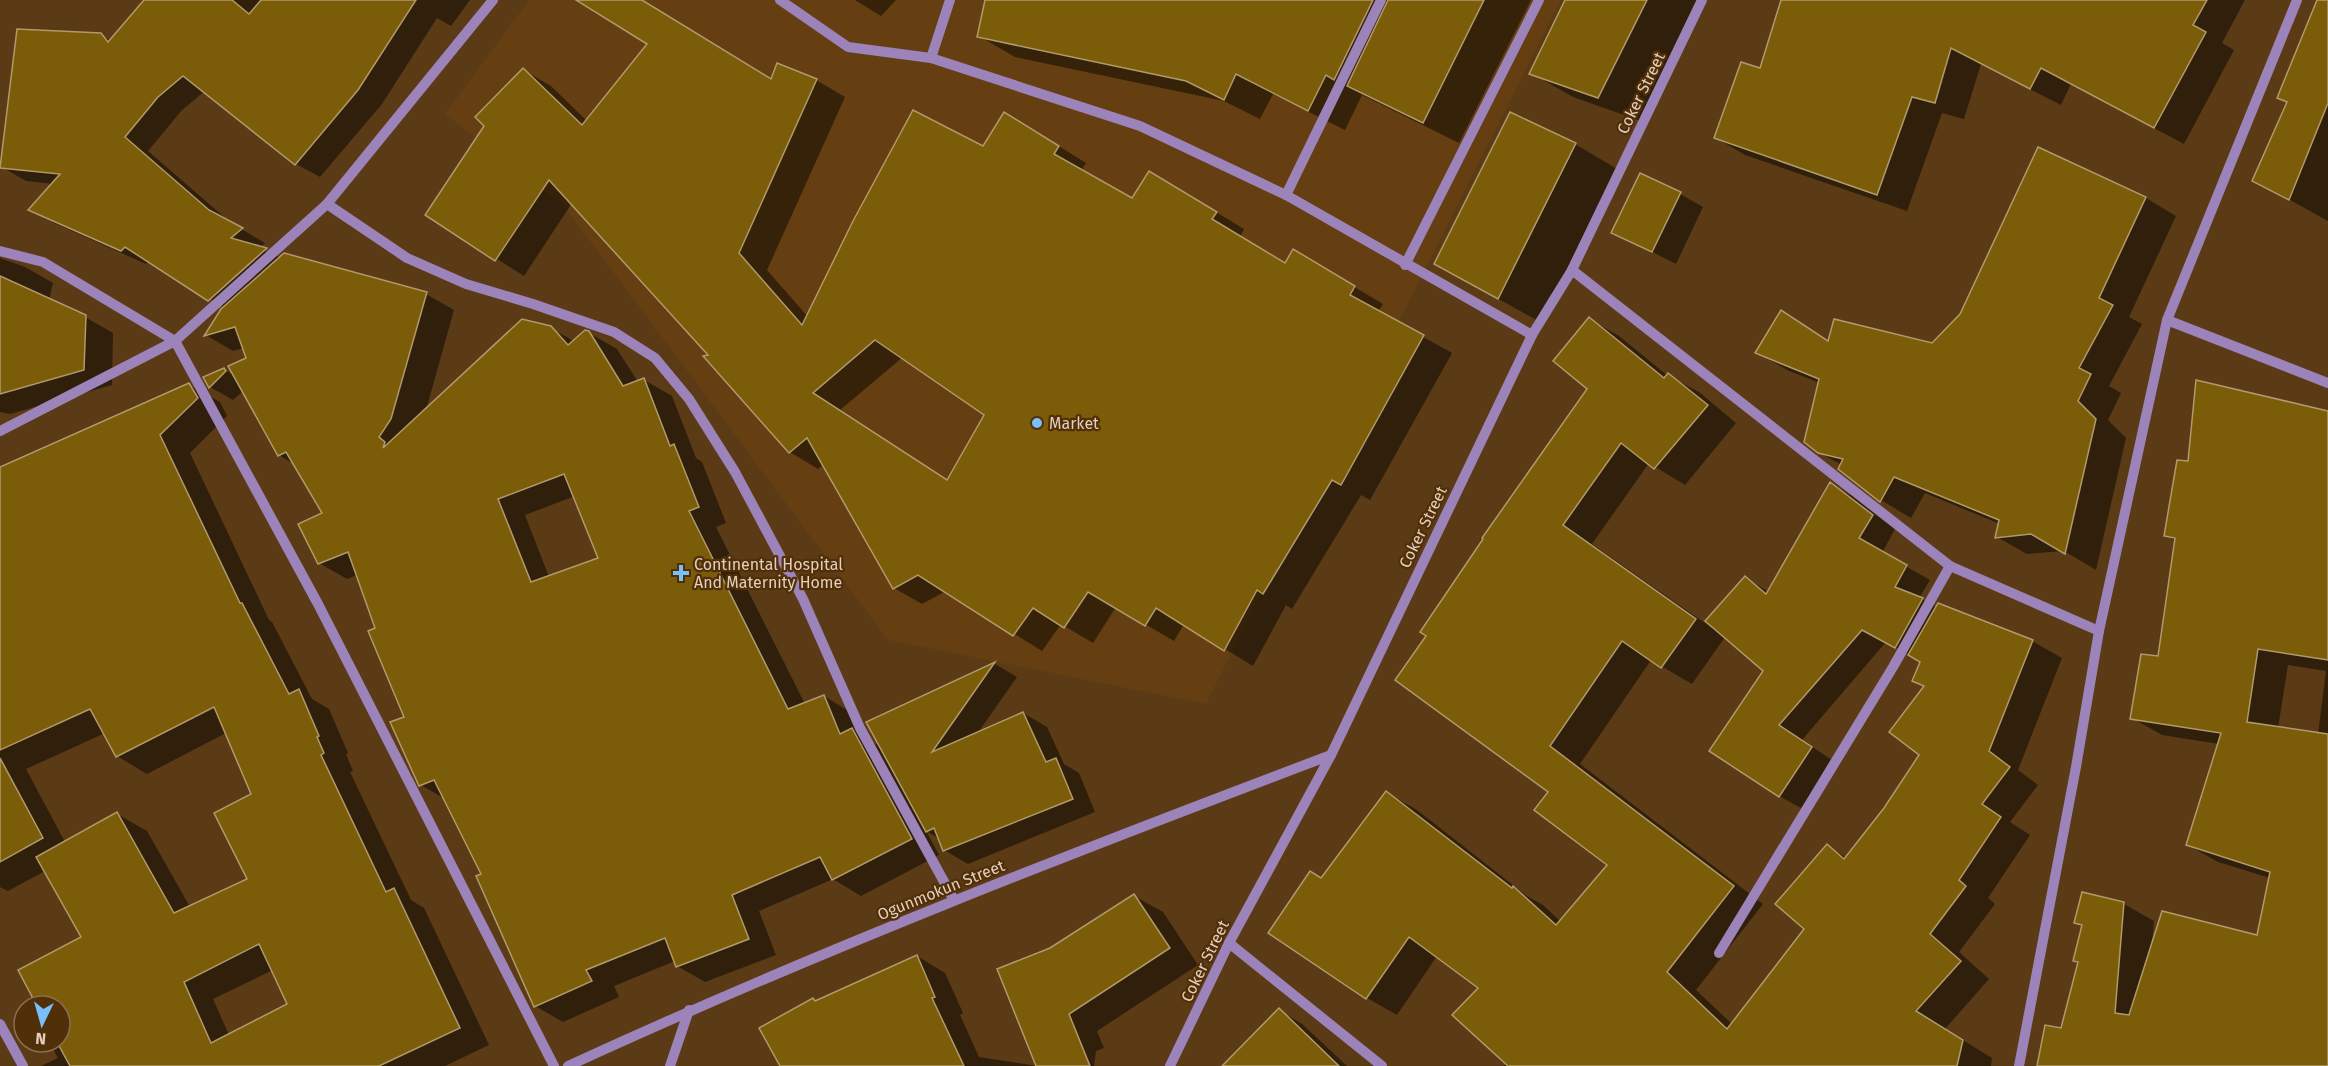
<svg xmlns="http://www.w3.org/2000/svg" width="2328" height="1066" font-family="'Fira Sans',sans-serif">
	<rect width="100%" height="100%" fill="#5b3a16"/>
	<path fill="#653e12" d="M 529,0 L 1561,0 L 1206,704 L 888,640 L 563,205 L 445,114 Z"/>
	<g fill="#0007" fill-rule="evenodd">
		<path d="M 146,0 L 470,0 L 451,26 L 437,18 L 382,104 L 320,177 L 296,164 L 205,91 L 182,110 L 148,151 L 231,223 L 265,243 L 259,248 L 281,258 L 426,294 L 454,310 L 426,410 L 550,328 L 574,341 L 589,333 L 617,349 L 638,382 L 644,380 L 672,396 L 696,458 L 702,462 L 726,523 L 716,527 L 805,704 L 824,696 L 852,713 L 862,736 L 881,747 L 868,723 L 995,664 L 1017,677 L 977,734 L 1023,713 L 1047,727 L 1064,764 L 1079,773 L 1095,812 L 968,864 L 944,850 L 940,839 L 926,831 L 939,855 L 861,896 L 833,879 L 759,911 L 776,955 L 705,982 L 677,966 L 675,961 L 614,986 L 619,997 L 563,1022 L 535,1006 L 483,875 L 445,799 L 421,785 L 406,717 L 357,575 L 347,579 L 319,563 L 324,513 L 295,465 L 279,455 L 244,390 L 233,400 L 210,387 L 224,369 L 236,377 L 248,358 L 244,348 L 233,351 L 206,335 L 226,309 L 149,261 L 146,264 L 54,223 L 30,209 L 54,184 L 26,181 L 2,167 L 100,35 L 111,41 ZM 575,496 L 600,559 L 549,577 L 525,515 Z"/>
		<path d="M 579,0 L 640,0 L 772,80 L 816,80 L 845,97 L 767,270 L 808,317 L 984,148 L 1033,130 L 1086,163 L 1081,171 L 1132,200 L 1178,189 L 1244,229 L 1240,237 L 1286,265 L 1294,251 L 1383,304 L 1378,312 L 1452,353 L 1370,500 L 1361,495 L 1292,609 L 1286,605 L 1253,666 L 1184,624 L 1174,641 L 1116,607 L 1093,643 L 1061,624 L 1042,651 L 946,591 L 922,604 L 894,588 L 824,464 L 818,469 L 790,452 L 710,355 L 572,203 L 524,276 L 427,215 L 523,70 L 551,86 L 587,121 L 649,43 ZM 903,357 L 986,414 L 948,481 L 840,410 Z"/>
		<path d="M 855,0 L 896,0 L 881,16 Z"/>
		<path d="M 986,0 L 1531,0 L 1459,143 L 1362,95 L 1345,130 L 1273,94 L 1260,119 L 1224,101 L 1015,57 L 979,36 Z"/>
		<path d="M 1567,0 L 1701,0 L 1641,121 L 1573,97 L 1531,73 Z"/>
		<path d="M 1782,0 L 2245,0 L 2222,43 L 2234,50 L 2184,144 L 2071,84 L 2061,105 L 1981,64 L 1964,119 L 1942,113 L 1907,211 L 1745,155 L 1716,138 L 1761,70 Z"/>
		<path d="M 2318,0 L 2328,0 L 2328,221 L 2254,180 L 2288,103 L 2278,97 Z"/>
		<path d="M 1575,144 L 1617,169 L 1540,322 L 1436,264 Z"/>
		<path d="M 2039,149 L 2146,198 L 2176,216 L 2129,317 L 2142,324 L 2109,386 L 2121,393 L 2108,420 L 2126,438 L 2096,570 L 2064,551 L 2027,554 L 1997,537 L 2000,524 L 1925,493 L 1911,518 L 1881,500 L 1840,468 L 1842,465 L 1818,452 L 1820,383 L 1787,370 L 1757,352 L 1782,312 L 1830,341 L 1932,345 L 1961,315 Z"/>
		<path d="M 1680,194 L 1703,207 L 1676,264 L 1613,232 Z"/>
		<path d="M 0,258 L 25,267 L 53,283 L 49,300 L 85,317 L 113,333 L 112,385 L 10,414 L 0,412 Z"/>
		<path d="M 1589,319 L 1619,336 L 1668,376 L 1699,392 L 1736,423 L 1685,485 L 1649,463 L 1592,544 L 1712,628 L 1745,578 L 1769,592 L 1831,484 L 1854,497 L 1895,529 L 1882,553 L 1930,580 L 1919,598 L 1937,607 L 2032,641 L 2062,658 L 2018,770 L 2038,785 L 2010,822 L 2030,835 L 1988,898 L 1995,904 L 1959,952 L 1989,979 L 1945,1029 L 1992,1058 L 1991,1066 L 1504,1066 L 1507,1063 L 1480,988 L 1437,956 L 1397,1015 L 1367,998 L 1270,932 L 1322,880 L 1387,793 L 1417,810 L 1527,896 L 1543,905 L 1561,922 L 1609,865 L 1428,636 L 1589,388 ZM 1725,637 L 1765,671 L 1779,796 L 1803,809 L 1835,762 L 1802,740 L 1886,642 L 1921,661 L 1914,681 L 1925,687 L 1921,754 L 1885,809 L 1847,858 L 1827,846 L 1806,929 L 1733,1025 L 1696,990 L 1763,904 L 1580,764 L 1651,660 L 1692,684 Z"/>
		<path d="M 189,385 L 220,402 L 227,416 L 190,453 L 269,620 L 272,622 L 312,699 L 329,709 L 348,753 L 346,754 L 353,771 L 350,772 L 411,900 L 424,908 L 489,1045 L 445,1066 L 41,1066 L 58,1058 L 49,1042 L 60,1042 L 60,1006 L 39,1006 L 83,937 L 45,871 L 8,891 L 0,887 L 0,469 ZM 105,733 L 117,756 L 147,774 L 226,733 L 253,795 L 249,880 L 190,907 L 147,831 L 117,814 L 65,842 L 26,769 ZM 273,970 L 289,1004 L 229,1035 L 213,999 Z"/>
		<path d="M 2328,412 L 2328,1066 L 2039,1066 L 2062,1030 L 2080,963 L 2083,926 L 2076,922 L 2124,904 L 2154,921 L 2152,944 L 2259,937 L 2270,878 L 2218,862 L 2188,845 L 2219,744 L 2162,735 L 2132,718 L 2159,658 L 2176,541 L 2166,535 L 2190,463 ZM 2288,665 L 2326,671 L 2318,734 L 2278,728 Z"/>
		<path d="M 1134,896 L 1163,912 L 1198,965 L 1097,1031 L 1104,1048 L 1096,1051 L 1094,1066 L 782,1066 L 813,999 L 817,1002 L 917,956 L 945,973 L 963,1013 L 960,1015 L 979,1057 L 1038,1066 L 1051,950 Z"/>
		<path d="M 1279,1010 L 1302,1024 L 1347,1066 L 1225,1066 Z"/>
	</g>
	<g fill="#7b5c08" stroke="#b19a6b" stroke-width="1.5" fill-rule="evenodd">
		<path d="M 144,0 L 232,0 L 249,14 L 261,0 L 416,0 L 358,90 L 295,165 L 183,76 L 158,97 L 125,137 L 209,210 L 243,228 L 231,238 L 267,248 L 208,301 L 125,247 L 121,251 L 28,210 L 60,174 L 0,168 L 17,29 L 101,33 L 108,42 Z"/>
		<path d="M 576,0 L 642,0 L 771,79 L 777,63 L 817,79 L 739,253 L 802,325 L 853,221 L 913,110 L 983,146 L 1004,112 L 1059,146 L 1054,154 L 1132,198 L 1149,171 L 1217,212 L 1212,219 L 1285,263 L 1293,249 L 1355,286 L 1350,295 L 1424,335 L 1341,485 L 1332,480 L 1263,594 L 1257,590 L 1224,651 L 1156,608 L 1145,626 L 1088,592 L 1064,628 L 1033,608 L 1013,636 L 918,575 L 893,589 L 807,438 L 789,453 L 703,356 L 708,355 L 549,180 L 495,261 L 425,215 L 484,126 L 475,117 L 523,68 L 582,125 L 647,44 ZM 875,340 L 984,415 L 947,480 L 813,393 Z"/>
		<path d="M 985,0 L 1373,0 L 1334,80 L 1326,75 L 1308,111 L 1236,74 L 1224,100 L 1186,81 L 977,37 Z"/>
		<path d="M 1388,0 L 1484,0 L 1423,123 L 1347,86 Z"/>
		<path d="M 1565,0 L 1647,0 L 1598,98 L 1529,74 Z"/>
		<path d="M 1781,0 L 2207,0 L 2193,25 L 2206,32 L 2154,128 L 2041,68 L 2030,89 L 1951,48 L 1935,103 L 1912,97 L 1877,195 L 1714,138 L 1741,62 L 1760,68 Z"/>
		<path d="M 2317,0 L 2328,0 L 2328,103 L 2289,200 L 2252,181 L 2287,102 L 2277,98 Z"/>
		<path d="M 1510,112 L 1576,143 L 1498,299 L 1434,264 Z"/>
		<path d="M 2038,147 L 2146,197 L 2099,298 L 2113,305 L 2079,368 L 2091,374 L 2078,401 L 2096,419 L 2065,554 L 2031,534 L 1995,538 L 1999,520 L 1894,477 L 1880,502 L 1838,469 L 1843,459 L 1818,453 L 1804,442 L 1819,379 L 1755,353 L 1781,310 L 1828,341 L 1834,319 L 1932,343 L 1960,314 Z"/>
		<path d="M 1640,173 L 1681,192 L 1652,252 L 1611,233 Z"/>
		<path d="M 284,253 L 427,292 L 391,419 L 379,437 L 385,442 L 383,448 L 522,319 L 551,326 L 568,345 L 585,330 L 589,331 L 623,386 L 644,378 L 670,446 L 674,444 L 699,507 L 689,511 L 788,709 L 824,695 L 840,734 L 852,728 L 912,839 L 832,880 L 820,857 L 732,895 L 749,939 L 676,967 L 665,938 L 586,970 L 592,981 L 534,1007 L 476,876 L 481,874 L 434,780 L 419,786 L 390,722 L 404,717 L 368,631 L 375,628 L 348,552 L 318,564 L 298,524 L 322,513 L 286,452 L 278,456 L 228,366 L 246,358 L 235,327 L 204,336 L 221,309 ZM 564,474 L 598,558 L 531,582 L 498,499 Z"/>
		<path d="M 0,276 L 86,315 L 84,370 L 0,394 Z"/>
		<path d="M 1589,317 L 1664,378 L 1668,373 L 1708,405 L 1654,469 L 1621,443 L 1563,525 L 1696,619 L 1661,668 L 1622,641 L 1550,746 L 1734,886 L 1667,972 L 1727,1029 L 1804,929 L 1775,904 L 1827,844 L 1844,859 L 1884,808 L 1919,755 L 1889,732 L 1924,686 L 1912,681 L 1920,662 L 1908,655 L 1938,603 L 2033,640 L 1989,751 L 2010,767 L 1982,804 L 2001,817 L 1959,880 L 1966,886 L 1930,934 L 1961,961 L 1916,1011 L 1963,1040 L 1957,1066 L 1508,1066 L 1452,1015 L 1478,988 L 1409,937 L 1366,999 L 1268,933 L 1310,871 L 1321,878 L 1386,791 L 1512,888 L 1513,886 L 1556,925 L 1607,865 L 1534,810 L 1548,792 L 1395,680 L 1426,636 L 1420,632 L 1483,539 L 1482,538 L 1587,389 L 1553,361 Z"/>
		<path d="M 224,368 L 226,371 L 209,388 L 203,377 Z"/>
		<path d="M 2196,380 L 2328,411 L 2328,660 L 2258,649 L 2247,722 L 2328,734 L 2328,1066 L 2037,1066 L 2045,1025 L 2061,1028 L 2078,962 L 2073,961 L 2082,925 L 2074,923 L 2082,892 L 2124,902 L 2115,1013 L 2129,1015 L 2162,911 L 2257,935 L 2270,872 L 2186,845 L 2221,733 L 2130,719 L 2141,654 L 2158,656 L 2175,538 L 2164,536 L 2177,460 L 2188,461 Z"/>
		<path d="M 189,383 L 198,398 L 160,435 L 240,603 L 242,603 L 289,694 L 299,689 L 319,736 L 317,737 L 324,753 L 321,755 L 386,892 L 394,888 L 460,1028 L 379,1066 L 70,1066 L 57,1042 L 60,1042 L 60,1006 L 37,1006 L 18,970 L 81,937 L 36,857 L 117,812 L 174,913 L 247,879 L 214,813 L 251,794 L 214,707 L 116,757 L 90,709 L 0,750 L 0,467 ZM 259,944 L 287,1004 L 211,1043 L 184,982 Z"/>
		<path d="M 1830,482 L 1873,515 L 1859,538 L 1907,565 L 1895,587 L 1923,598 L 1895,648 L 1862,630 L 1779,725 L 1812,747 L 1779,797 L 1709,751 L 1763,671 L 1705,621 L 1745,576 L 1766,594 Z"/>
		<path d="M 995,662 L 932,752 L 1023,712 L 1046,762 L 1056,758 L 1073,799 L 943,851 L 934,828 L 926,832 L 866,722 Z"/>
		<path d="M 0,758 L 43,838 L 0,862 Z"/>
		<path d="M 1134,894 L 1170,948 L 1069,1014 L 1090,1066 L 1036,1066 L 997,969 L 1050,948 Z"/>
		<path d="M 917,955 L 935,997 L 932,998 L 964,1066 L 780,1066 L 759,1028 L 813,998 L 815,1001 Z"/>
		<path d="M 1279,1008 L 1339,1066 L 1222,1066 Z"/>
	</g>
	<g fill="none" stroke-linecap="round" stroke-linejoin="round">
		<g stroke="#9c83b9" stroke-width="10">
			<path d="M 780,0 L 848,47 L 931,58 L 1140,126 L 1286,195 L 1532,335"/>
			<path d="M 931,58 L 950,0"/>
			<path d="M 1286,195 L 1381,0"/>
			<path d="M 327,204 L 407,258 L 466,284 L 533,304 L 614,332 L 655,358 L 689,399 L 735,472 L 803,599 L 860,728 L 954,900"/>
			<path d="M 0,251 L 43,262 L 175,341 L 318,604 L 554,1066"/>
			<path d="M 1405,265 L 1539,0"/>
			<path d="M 1572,270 L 1950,566 L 2099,631"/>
			<path d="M 2167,320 L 2328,383"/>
			<path d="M 0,431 L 175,341 L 327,204 L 493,0"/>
			<path d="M 1229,943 L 1382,1066"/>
			<path d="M 1719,953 L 1893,667 L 1950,566"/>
			<path d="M 0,1024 L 23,1066"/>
			<path d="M 568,1066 C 818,951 1074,852 1331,755"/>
			<path d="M 670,1066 L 689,1010"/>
			<path d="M 1170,1066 L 1229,943 L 1331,755 L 1532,335 L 1572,270 L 1702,0"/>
			<path d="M 2019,1066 L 2076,767 L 2099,631 L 2167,320 L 2297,0"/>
		</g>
	</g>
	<g fill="#7abff8" stroke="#502f09" stroke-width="2">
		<circle cx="1037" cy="423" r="6"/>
		<path d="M678 564h6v6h6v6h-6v6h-6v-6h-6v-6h6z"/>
	</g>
	<g text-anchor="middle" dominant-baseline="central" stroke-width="4.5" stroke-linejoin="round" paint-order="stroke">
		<g font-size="16" fill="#e4cfbc" stroke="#502f09">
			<text transform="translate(1641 93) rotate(-64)">Coker Street</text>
			<text transform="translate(1423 527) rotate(-64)">Coker Street</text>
			<text transform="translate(941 890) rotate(-22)">Ogunmokun Street</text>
			<text transform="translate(1205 961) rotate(-64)">Coker Street</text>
		</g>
		<g font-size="16" fill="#e4cfbc" stroke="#502f09" text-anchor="start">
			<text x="1049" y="423">Market</text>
			<text x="694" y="564">Continental Hospital<tspan x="694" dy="18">And Maternity Home</tspan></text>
		</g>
	</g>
	<g transform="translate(42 1024) rotate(185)"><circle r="28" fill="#502f09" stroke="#8b6f51" stroke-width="1.5"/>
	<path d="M0-4.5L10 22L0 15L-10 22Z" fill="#7abff8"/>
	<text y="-9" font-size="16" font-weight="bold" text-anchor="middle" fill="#e4cfbc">N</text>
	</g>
</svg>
